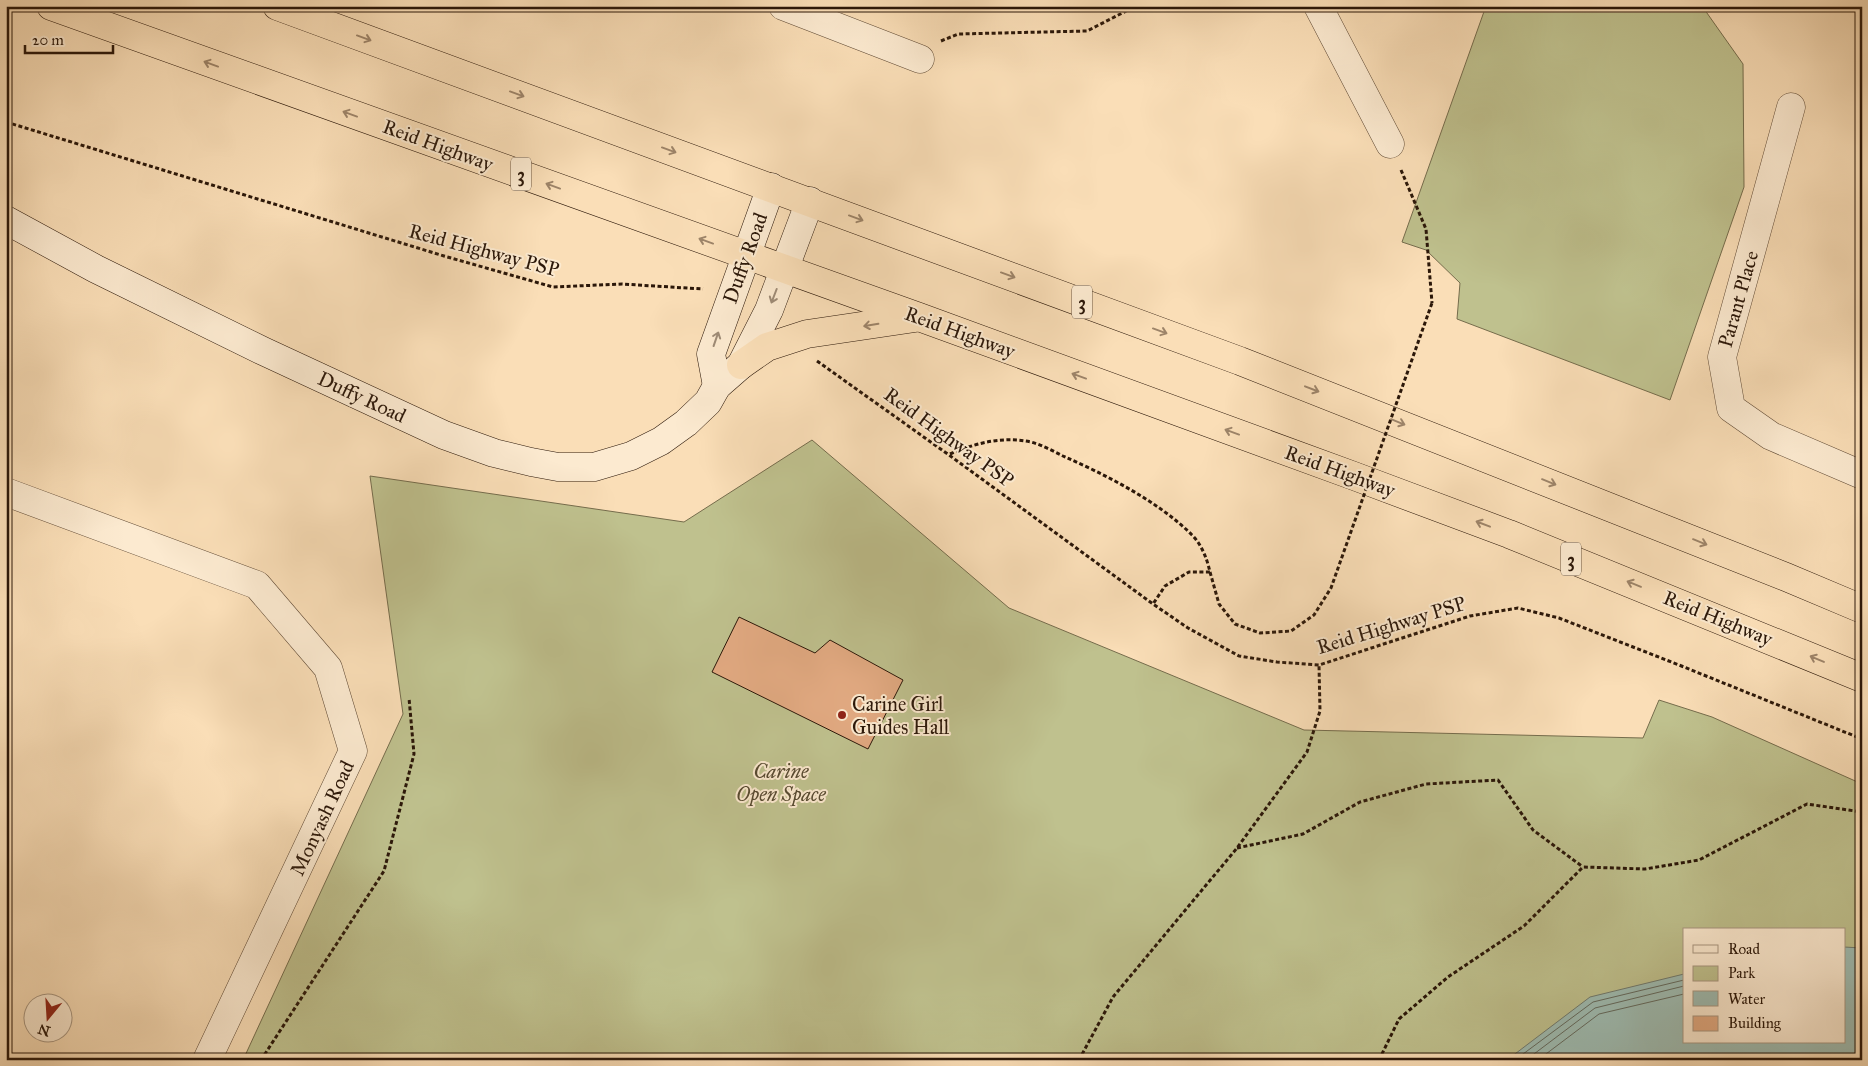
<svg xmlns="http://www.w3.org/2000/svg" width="1868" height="1066" font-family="'IM FELL Great Primer',serif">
	<rect width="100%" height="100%" fill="#fadeb7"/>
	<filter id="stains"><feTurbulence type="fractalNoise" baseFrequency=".004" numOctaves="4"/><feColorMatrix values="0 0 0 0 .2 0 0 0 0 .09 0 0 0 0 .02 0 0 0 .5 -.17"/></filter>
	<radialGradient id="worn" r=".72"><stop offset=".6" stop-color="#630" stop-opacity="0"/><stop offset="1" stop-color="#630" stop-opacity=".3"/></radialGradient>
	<g fill="#bfc18e" stroke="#756c4c" fill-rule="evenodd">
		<path d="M 1486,6 L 1702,6 L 1743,64 L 1744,187 L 1670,400 L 1457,319 L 1460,283 L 1426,250 L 1402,242 Z"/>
		<path d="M 812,440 L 1009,608 L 1304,730 L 1643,738 L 1659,700 L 1712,717 L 1862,784 L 1862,1060 L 243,1060 L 403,714 L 370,476 L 684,522 ZM 1684,930 L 1844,930 L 1844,1042 L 1684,1042 Z"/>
	</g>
	<path fill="#9ebcb2" stroke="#707a6e" d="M 1844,947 L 1862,948 L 1862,1060 L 1507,1060 L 1590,997 L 1684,974 L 1684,1042 L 1844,1042 Z"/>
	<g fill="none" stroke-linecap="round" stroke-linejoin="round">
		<g stroke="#646a5e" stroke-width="1">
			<path d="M 1515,1060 L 1593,1002 L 1684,980"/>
			<path d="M 1526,1060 L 1595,1008 L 1684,986"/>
			<path d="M 1538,1060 L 1599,1014 L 1684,994"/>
		</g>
	</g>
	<path fill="#e2aa82" stroke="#2b1709" d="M 739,617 L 815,653 L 830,640 L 903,680 L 868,749 L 712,672 Z"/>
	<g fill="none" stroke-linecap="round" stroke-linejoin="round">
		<g stroke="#5f4934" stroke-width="29">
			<g id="street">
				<path d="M 783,6 L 920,59"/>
				<path d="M 1318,6 L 1390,144"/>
				<path d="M 1791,107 L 1722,357 L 1731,408 L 1771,436 L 1862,475"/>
				<path d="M 6,492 L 257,585 L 328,668 L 353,751 L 207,1060"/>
			</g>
		</g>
		<g stroke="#2b1709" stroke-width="29">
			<g id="secondary">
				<path d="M 6,220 L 96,269 L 263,351 L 444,435 L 494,453 L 531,462 L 558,467 L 594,467 L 631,456 L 661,441 L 686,423 L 708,402 L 717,386 L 741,365 L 769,310 L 810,201"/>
				<path d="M 717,386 L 711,354 L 771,187"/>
			</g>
		</g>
		<g stroke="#2b1709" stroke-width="29">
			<g id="highway">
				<path d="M 51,6 L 919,317 L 1354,476 L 1509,534 L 1862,678"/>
				<path d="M 277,6 L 1240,361 L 1786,577 L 1862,609"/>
				<path d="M 741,365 L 767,347 L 807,334 L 915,318"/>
			</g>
		</g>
		<g stroke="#2b1709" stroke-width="3" stroke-dasharray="4 2.5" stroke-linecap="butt">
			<path d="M 941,41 L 958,34 L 1087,31 L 1136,6"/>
			<path d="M 6,122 L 444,256 L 553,287 L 622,284 L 703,289"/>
			<path d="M 1401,170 L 1426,229 L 1432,303"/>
			<path d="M 817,361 L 949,455 L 1153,604 L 1188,628 L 1239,656 L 1277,662 L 1319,665 L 1470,616 L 1518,608 L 1559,618 L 1679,665 L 1862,739"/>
			<path d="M 950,454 C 976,443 1002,436 1031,442 C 1042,445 1053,451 1063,456 C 1106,475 1158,501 1192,535 C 1202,545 1207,559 1210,572 L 1189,572 L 1165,586 L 1153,604"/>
			<path d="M 1237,848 L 1303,834 L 1360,802 L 1426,784 L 1498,780 L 1533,830 L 1583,867"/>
			<path d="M 261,1060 L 384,871 L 414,754 L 409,698"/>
			<path d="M 1079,1060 L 1113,997 L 1237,848 L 1307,752 L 1320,711 L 1319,665"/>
			<path d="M 1379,1060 L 1399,1019 L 1448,977 L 1524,926 L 1583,867 L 1645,869 L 1699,860 L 1807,804 L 1862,812"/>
		</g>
		<use href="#street" stroke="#fcead0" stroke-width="28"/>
		<use href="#secondary" stroke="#fcead0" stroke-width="28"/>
		<use href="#highway" stroke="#fadeb7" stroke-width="28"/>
		<path stroke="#2b1709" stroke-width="3" stroke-dasharray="4 2.5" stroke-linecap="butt" d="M 1210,572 L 1219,604 L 1235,624 L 1260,633 L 1291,631 L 1314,615 L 1331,588 L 1432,303"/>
	</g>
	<defs><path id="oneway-shaft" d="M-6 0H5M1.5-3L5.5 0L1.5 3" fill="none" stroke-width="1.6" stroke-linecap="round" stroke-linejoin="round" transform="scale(1.25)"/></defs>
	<g stroke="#9d8469">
		<use href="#oneway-shaft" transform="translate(364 38) rotate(20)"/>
		<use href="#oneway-shaft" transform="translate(211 64) rotate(-160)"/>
		<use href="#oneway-shaft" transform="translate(517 94) rotate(20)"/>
		<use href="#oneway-shaft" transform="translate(350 114) rotate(-160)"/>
		<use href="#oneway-shaft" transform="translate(669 150) rotate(20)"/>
		<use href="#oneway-shaft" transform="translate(553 186) rotate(-160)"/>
		<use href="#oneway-shaft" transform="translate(856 218) rotate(20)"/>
		<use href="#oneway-shaft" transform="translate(706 241) rotate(-160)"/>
		<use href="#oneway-shaft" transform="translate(1008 275) rotate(20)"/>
		<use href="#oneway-shaft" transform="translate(871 325) rotate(171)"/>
		<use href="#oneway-shaft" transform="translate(1160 331) rotate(20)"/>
		<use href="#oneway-shaft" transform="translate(1079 376) rotate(-160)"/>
		<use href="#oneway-shaft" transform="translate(1312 389) rotate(21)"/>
		<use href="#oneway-shaft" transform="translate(1398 422) rotate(22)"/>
		<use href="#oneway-shaft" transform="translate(1232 432) rotate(-160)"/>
		<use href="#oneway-shaft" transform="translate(1549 482) rotate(22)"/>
		<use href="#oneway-shaft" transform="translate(1483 524) rotate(-159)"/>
		<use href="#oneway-shaft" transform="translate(1700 542) rotate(22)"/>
		<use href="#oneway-shaft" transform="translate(1634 584) rotate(-158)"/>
		<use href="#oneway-shaft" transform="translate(1817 659) rotate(-157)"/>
	</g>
	<g stroke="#9e8b76">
		<use href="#oneway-shaft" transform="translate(774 296) rotate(111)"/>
		<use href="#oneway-shaft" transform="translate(716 339) rotate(-71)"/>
	</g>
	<circle fill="#8f2418" stroke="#fcead0" stroke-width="2" cx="842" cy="715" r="5"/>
	<g text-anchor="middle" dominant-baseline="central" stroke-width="4" stroke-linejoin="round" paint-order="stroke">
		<g fill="#fcead0" stroke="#6a5645" stroke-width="1">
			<rect x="511" y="157.5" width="20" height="33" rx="4"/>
			<rect x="1072" y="285.5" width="20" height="33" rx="4"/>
			<rect x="1561" y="542.5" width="20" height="33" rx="4"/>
		</g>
		<g font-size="19" font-weight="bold" fill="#2b1709">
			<text x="521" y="174">3</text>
			<text x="1082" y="302">3</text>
			<text x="1571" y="559">3</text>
		</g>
		<g font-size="20" fill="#2b1709" stroke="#fcead0">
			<text transform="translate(438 145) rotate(20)">Reid Highway</text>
			<text transform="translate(484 250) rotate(15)">Reid Highway PSP</text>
			<text transform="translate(745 258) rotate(-70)">Duffy Road</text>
			<text transform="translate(1738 299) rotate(-74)">Parant Place</text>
			<text transform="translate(960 332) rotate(20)">Reid Highway</text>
			<text transform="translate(362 397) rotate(25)">Duffy Road</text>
			<text transform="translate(949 437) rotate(36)">Reid Highway PSP</text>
			<text transform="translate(1340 471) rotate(20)">Reid Highway</text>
			<text transform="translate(1718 618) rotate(22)">Reid Highway</text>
			<text transform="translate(1391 625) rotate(-17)">Reid Highway PSP</text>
			<text transform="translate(322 818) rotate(-65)">Monyash Road</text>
		</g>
		<g font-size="20" fill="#2b1709" stroke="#fcead0" text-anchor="start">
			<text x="852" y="704">Carine Girl<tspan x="852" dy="23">Guides Hall</tspan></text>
		</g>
		<g font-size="20" font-style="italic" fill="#574a31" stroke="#fcead0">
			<text x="781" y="771">Carine<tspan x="781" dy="23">Open Space</tspan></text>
		</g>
	</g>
	<rect width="1868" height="1066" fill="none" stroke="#fadeb7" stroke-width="25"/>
	<rect x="8" y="8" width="1853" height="1051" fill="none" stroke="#2b1709" stroke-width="2.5"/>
	<rect x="12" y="12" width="1843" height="1041" fill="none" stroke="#2b1709"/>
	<rect x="1683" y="928" width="162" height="115" fill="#fcead0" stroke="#a89680"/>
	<rect x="1693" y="945" width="25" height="8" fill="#fcead0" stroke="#a89680"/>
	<text x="1728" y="954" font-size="15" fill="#2b1709">Road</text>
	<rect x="1693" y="966" width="25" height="15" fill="#bfc18e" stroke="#a89680"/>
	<text x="1728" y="978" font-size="15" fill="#2b1709">Park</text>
	<rect x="1693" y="991" width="25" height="15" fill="#9ebcb2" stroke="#a89680"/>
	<text x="1728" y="1004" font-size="15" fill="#2b1709">Water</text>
	<rect x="1693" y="1016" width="25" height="15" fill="#e2aa82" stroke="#a89680"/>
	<text x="1728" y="1028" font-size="15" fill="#2b1709">Building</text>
	<g transform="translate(48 1018) rotate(198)"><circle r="24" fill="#fcead0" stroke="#a89680"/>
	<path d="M0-4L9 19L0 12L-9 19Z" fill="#8f2418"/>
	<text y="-8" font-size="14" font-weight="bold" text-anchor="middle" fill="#2b1709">N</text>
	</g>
	<path d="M25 45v8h88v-8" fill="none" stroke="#2b1709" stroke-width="2.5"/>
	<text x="32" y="45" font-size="15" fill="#2b1709" stroke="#fcead0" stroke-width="4" paint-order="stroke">20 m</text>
	<rect width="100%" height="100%" filter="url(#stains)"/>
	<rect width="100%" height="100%" fill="url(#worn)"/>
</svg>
